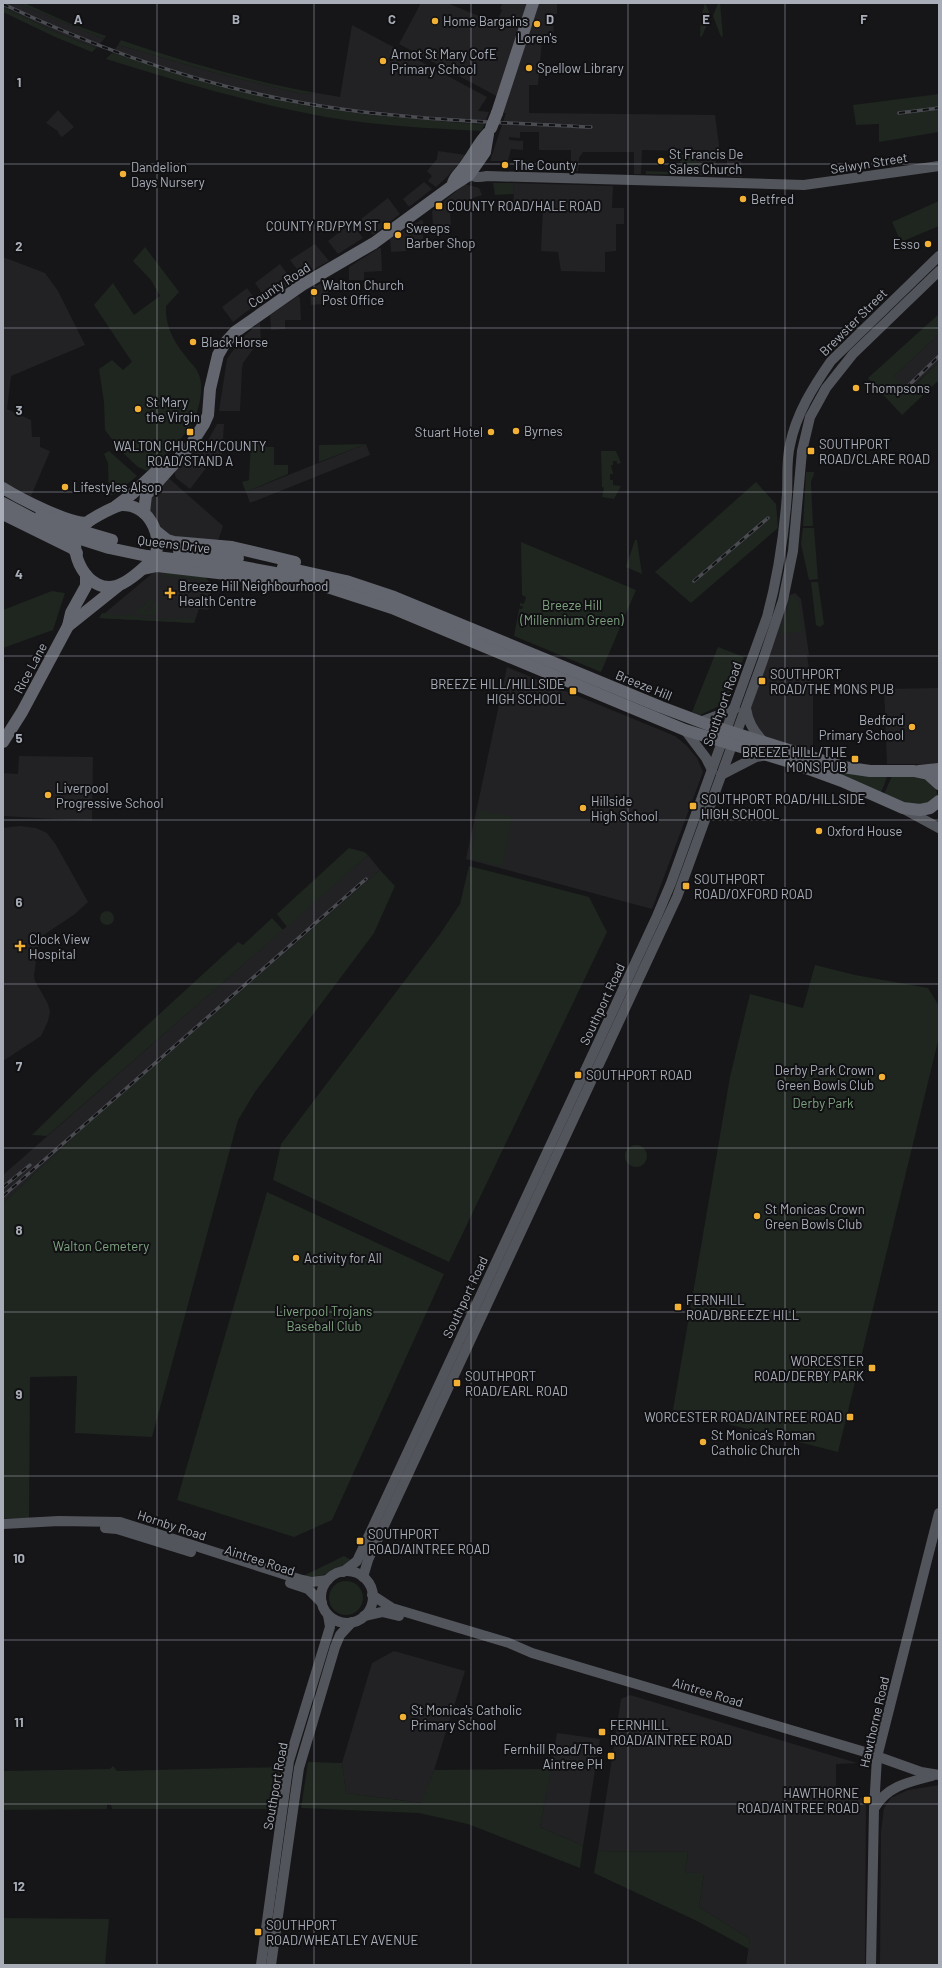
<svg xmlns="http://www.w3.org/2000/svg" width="942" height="1968" font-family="Barlow,sans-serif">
	<rect width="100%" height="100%" fill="#161618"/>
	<g fill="#222225">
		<path d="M 3,3 L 17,3 L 104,39 L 96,48 L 55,32 L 3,7 Z"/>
		<path d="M 421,3 L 447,3 L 496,23 L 502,10 L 500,8 L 503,3 L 557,3 L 557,14 L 554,14 L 553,40 L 542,40 L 538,85 L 529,85 L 529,113 L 715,115 L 721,160 L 716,160 L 715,176 L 699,175 L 699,163 L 695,163 L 695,156 L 689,156 L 689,151 L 642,150 L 641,174 L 634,174 L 634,152 L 583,152 L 579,158 L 578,171 L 571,171 L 571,150 L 539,150 L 539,132 L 520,132 L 520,138 L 509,137 L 509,140 L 523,141 L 523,150 L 511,149 L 508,161 L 490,161 L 506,113 L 497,113 L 502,99 L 399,44 Z"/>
		<path d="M 352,25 L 487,97 L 478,111 L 489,112 L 484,125 L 371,115 L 307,106 L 212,83 L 112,53 L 118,45 L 212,72 L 303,94 L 317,93 L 340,97 Z"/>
		<path d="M 58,110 L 74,127 L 62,137 L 58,133 L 59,132 L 46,123 Z"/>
		<path d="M 438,151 L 466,155 L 447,177 L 436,187 L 428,181 L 432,176 L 427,171 L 437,159 Z"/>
		<path d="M 727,160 L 741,160 L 742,177 L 727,176 Z"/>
		<path d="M 424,182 L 432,189 L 409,207 L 403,199 Z"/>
		<path d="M 513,183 L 613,186 L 612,208 L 624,208 L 624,224 L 616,224 L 616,251 L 605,252 L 605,272 L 561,271 L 558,252 L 541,251 L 543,206 L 514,205 Z"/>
		<path d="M 465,184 L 479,188 L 482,195 L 464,201 L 460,199 L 460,203 L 457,203 L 457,206 L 454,207 L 454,210 L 450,210 L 451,226 L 433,226 L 432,211 Z"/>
		<path d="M 388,198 L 400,214 L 373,235 L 361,219 Z"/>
		<path d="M 421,220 L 423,221 L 423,243 L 406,244 L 406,251 L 391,252 L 390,239 Z"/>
		<path d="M 351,223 L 363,238 L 338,254 L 328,241 Z"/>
		<path d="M 315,244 L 329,261 L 302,276 L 290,260 Z"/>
		<path d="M 379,248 L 381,248 L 382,271 L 364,272 L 364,280 L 349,280 L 349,267 Z"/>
		<path d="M 3,257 L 45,273 L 58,291 L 85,345 L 11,376 L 7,409 L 31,420 L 32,437 L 40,437 L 40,447 L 50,451 L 31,496 L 3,482 Z"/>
		<path d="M 280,264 L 293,282 L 267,300 L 255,283 Z"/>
		<path d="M 327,280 L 328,296 L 324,297 L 324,304 L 311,305 L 310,289 Z"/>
		<path d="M 247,288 L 258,303 L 233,322 L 222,307 Z"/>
		<path d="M 298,296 L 300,298 L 301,320 L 285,320 L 285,329 L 271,330 L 270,315 Z"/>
		<path d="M 260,322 L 261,347 L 254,348 L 243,363 L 242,369 L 240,411 L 219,411 L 227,359 L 241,339 Z"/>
		<path d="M 939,334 L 939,362 L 908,391 L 894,376 Z"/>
		<path d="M 217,424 L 224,424 L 222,457 L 213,459 L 190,489 L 176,478 L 175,475 L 175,469 L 206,444 Z"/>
		<path d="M 366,444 L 370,455 L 250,503 L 246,492 Z"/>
		<path d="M 164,474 L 223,526 L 219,538 L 214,543 L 167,540 L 144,508 Z"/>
		<path d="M 154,572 L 205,577 L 211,584 L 210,608 L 207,610 L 199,609 L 194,623 L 99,618 Z"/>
		<path d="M 795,593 L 801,599 L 809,655 L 807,655 L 813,695 L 813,754 L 766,738 L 757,732 L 750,709 L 788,596 Z"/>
		<path d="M 507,667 L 675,736 L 687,746 L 697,758 L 703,772 L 652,909 L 466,859 Z"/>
		<path d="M 939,688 L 939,764 L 887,764 L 884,689 Z"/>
		<path d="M 19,756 L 93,757 L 92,821 L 3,816 L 3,773 L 18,774 Z"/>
		<path d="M 19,826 L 36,828 L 47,833 L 56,845 L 88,902 L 75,914 L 42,936 L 39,941 L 34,975 L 35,981 L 48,1004 L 50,1012 L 48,1021 L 41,1036 L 3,1061 L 3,828 Z"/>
		<path d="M 368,855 L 380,870 L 92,1120 L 3,1203 L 3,1175 Z"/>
		<path d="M 394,1651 L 465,1671 L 434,1770 L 422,1803 L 346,1793 L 342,1763 L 372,1663 Z"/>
		<path d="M 630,1695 L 857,1763 L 836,1764 L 836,1797 L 866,1798 L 865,1965 L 746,1965 L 750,1939 L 699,1907 L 704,1875 L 685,1872 L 688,1852 L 598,1851 L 621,1699 Z"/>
		<path d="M 557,1733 L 600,1739 L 583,1846 L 540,1827 Z"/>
		<path d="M 939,1785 L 939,1965 L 880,1965 L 881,1832 L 884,1808 L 891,1798 L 908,1790 Z"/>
	</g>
	<g fill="#1e261f">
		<path d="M 17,3 L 24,3 L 69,23 L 106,36 L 104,39 Z"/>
		<path d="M 705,3 L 711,16 L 702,36 L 700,37 L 701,17 Z"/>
		<path d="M 718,3 L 720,3 L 723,36 L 721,37 L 713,16 Z"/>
		<path d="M 3,7 L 55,32 L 96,48 L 92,52 L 55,37 L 3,12 Z"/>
		<path d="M 121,40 C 185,62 250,81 317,93 L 303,94 L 212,72 L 118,45 Z"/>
		<path d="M 112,53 L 212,83 L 307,106 L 371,115 L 484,125 L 481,131 C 429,128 377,126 326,117 C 251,103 179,82 106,59 Z"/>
		<path d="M 939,94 L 939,132 L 879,142 L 879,124 L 856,125 L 853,105 Z"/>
		<path d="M 679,155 L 695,156 L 695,162 L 699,163 L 699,175 L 646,174 L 646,171 L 674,172 L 674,167 L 679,167 L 681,165 Z"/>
		<path d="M 493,183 L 513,183 L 514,194 L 495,195 Z"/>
		<path d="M 939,201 L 939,226 L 901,242 L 892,222 Z"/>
		<path d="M 145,247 L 179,292 L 166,306 C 165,330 177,346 191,363 C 200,372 202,381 201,393 C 198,429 172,448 147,471 L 138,467 L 121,451 L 105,430 L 104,402 L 99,369 L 112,360 L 123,370 L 132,362 L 94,305 L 113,283 L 134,315 L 160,296 L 151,280 L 133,261 Z"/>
		<path d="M 939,314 L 939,334 L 894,376 L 909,391 L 939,362 L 939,380 L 902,415 L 868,378 Z"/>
		<path d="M 251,442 L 266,442 L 266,447 L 274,447 L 274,465 L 288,465 L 288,474 L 246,492 L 242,482 L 249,480 Z"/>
		<path d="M 366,444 L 319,462 L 319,445 Z"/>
		<path d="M 109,451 L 137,476 L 115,494 L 109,496 L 108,463 L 104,454 Z"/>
		<path d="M 601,451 L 616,451 L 621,463 L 617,464 L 617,461 L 613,461 L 613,465 L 611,465 L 613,474 L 610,474 L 610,480 L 613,480 L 613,485 L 621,486 L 614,499 L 602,497 L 604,488 L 602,487 Z"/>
		<path d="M 806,472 L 814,472 L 814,474 L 811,482 L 813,526 L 803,526 Z"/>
		<path d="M 756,482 L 776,504 L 778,528 L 691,603 L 655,572 Z"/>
		<path d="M 803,528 L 814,528 L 818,579 L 809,580 L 801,544 Z"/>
		<path d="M 635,540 L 637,540 L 642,574 L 626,567 Z"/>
		<path d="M 521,542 L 636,590 L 601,672 L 514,636 L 519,609 L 522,609 L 523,606 L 520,606 L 520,603 L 524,604 L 526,597 L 522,595 Z"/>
		<path d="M 163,573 L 205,577 L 211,584 L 210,608 L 209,609 L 209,583 L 205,583 L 205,580 L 163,576 Z"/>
		<path d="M 811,582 L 818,582 L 824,624 L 820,627 L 816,625 Z"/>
		<path d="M 52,591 L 65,593 L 53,630 L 3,648 L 3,610 Z"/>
		<path d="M 793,596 L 798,599 L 803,631 L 780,634 L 790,598 Z"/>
		<path d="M 151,599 L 153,602 L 145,610 L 148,612 L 158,601 L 158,613 L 147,616 L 139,614 L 136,611 Z"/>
		<path d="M 102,613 L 121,616 L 132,615 L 141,618 L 195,619 L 194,623 L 99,618 Z"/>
		<path d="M 718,647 L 744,657 L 728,702 L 700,715 L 692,712 Z"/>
		<path d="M 804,761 L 887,777 L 881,793 Z"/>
		<path d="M 892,776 L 925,777 L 936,787 L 937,795 L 933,802 C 913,808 903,803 884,794 Z"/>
		<path d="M 479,810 L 512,817 L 502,866 L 470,859 Z"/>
		<path d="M 349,848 L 364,852 L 368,855 L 287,927 L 277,914 Z"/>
		<path d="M 469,866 L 589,897 L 607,932 L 449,1262 L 273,1180 L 281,1144 L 440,934 L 460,904 Z"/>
		<path d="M 380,870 L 395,886 L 374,933 L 255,1092 L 238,1120 L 152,1437 L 75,1433 L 77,1376 L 30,1377 L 29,1518 L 3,1518 L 3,1203 L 92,1120 Z"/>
		<circle cx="107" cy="918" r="7"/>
		<path d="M 272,918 L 283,930 L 47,1136 L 32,1135 L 94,1074 L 238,942 L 243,945 Z"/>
		<path d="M 815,965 L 855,975 L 928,988 L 939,1006 L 939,1037 L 838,1452 L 673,1410 L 730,1077 L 750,994 L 803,1008 Z"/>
		<circle cx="636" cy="1156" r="11"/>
		<path d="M 267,1192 L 444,1274 L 332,1520 L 294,1537 L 177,1500 Z"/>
		<path d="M 344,1556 L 351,1560 C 338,1572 319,1578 301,1577 Z"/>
		<circle cx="346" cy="1598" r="17"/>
		<path d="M 308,1762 L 342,1763 L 346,1793 L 421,1803 L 434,1770 L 551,1769 L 540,1827 L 583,1846 L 580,1868 L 468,1824 L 419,1813 L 301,1808 Z"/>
		<path d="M 113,1766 L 117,1771 L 281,1767 L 275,1809 L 112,1809 L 111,1805 L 107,1804 L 107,1809 L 3,1810 L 3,1771 L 110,1769 Z"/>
		<path d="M 598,1851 L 688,1852 L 685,1872 L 704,1874 L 699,1907 L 750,1939 L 749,1949 L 697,1921 L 594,1873 Z"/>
		<path d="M 3,1918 L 109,1919 L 105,1965 L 3,1965 Z"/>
	</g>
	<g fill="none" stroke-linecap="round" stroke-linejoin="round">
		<g stroke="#53555c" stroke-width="10">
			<path d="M 465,169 C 471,178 477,178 487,176 L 804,185 L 939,166"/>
			<path d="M 746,708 C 748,722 753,730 763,741"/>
			<path d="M 700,722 L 735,709"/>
			<path d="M 685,730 L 706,758 L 712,770"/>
			<path d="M 721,775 L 756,757 L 768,755"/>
			<path d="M 904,809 L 939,828"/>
			<path d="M 3,1524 L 59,1521 L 120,1522 L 302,1580 L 311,1582 L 328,1580"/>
			<path d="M 105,1528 L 117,1529 L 191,1552"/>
			<circle cx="347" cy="1597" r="26"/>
			<path d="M 343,1572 L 357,1561 L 657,916 L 671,883 L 767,617 C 778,576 784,536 787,494 C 788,478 786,461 790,445 C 796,414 813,387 831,361 L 939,256"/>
			<path d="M 363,1577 L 368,1560 L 677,897 L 763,660 L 783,600 L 793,551 L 802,451 L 810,417 L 826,388 L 853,354 L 939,271"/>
			<path d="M 290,1583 L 308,1589 L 322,1603"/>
			<path d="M 372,1595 L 392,1608 L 509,1643 L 532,1653 L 865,1752 L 921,1772 L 939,1775"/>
			<path d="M 364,1616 L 382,1612 L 399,1616"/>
			<path d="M 875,1807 C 888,1786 909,1782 932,1776"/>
			<path d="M 261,1965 L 289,1761 L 330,1627 L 328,1615"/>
			<path d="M 271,1965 L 299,1768 L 335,1647 L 340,1635 L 352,1622"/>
			<path d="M 871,1965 L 874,1809 L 877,1757 L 939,1513"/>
		</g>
		<g stroke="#63666e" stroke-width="12">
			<path d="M 497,113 L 533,3"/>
			<path d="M 453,183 C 455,176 460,173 464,167 C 473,156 478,143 488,133"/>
			<path d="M 3,488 C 21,499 67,523 87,523"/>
			<path d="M 121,505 C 148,504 163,533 155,557 C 146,566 128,583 116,586 C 88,594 66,552 79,530 C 85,521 111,508 121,505 Z"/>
			<path d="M 116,506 L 132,494 L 162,466"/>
			<path d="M 144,513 L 146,495 L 190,446 L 204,424 L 208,415 L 210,389 L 218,355 L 225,343 L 235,332 L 302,285 L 374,243 L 452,186 L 469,175 L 485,152 L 488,134"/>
			<path d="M 3,514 L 72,548 L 77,553"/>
			<path d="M 157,532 L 167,540 L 174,542 L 232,547 L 295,562"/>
			<path d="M 283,567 L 346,581 L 394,597 L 661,707 L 709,725 L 843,767 L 870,771 L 914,771 L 928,774 L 939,784"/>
			<path d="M 143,569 L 157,566 L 244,576 L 297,586"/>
			<path d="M 286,575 L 315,583 L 392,608 L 685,730 L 790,762 L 842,781 L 903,808 L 920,810 L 930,808 L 939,801"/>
			<path d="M 68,626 L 118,586"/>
			<path d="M 3,742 L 22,712 L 68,626 L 71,613 L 86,586 L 86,575"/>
			<path d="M 919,771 L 939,769"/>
		</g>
		<g stroke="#4a4c52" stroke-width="3.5">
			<g id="rail">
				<path d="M 3,4 C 98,49 199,85 303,103 C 398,120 495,122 591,127"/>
				<path d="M 899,113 L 939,108"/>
				<path d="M 906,388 L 939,356"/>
				<path d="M 694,581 L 768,518"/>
				<path d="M 3,1187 L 30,1165"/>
				<path d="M 3,1196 L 366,879"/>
			</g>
		</g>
		<use href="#rail" stroke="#111113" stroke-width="2" stroke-dasharray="6" stroke-linecap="butt"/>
		<g stroke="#63666e" stroke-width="12">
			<path d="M 491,128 L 497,113"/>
			<path d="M 3,503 L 56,531 L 109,548 L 147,556 L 243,567 L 286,575"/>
			<path d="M 41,515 L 71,528 L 112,540"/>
			<path d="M 179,551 L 238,558"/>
		</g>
	</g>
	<path fill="none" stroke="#a8adb8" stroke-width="1" stroke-opacity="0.55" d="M 157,3 L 157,1965M 314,3 L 314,1965M 471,3 L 471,1965M 628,3 L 628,1965M 785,3 L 785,1965M 3,164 L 939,164M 3,328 L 939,328M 3,492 L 939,492M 3,656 L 939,656M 3,820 L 939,820M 3,984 L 939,984M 3,1148 L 939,1148M 3,1312 L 939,1312M 3,1476 L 939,1476M 3,1640 L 939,1640M 3,1804 L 939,1804"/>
	<g fill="#f2b134" stroke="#111113" stroke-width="1.5">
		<circle cx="435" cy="21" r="4"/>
		<circle cx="537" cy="24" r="4"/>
		<circle cx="383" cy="61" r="4"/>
		<circle cx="529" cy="68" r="4"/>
		<circle cx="661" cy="161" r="4"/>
		<circle cx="505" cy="165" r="4"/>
		<circle cx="123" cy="174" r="4"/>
		<circle cx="743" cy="199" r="4"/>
		<rect x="435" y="202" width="8" height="8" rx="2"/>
		<rect x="383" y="222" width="8" height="8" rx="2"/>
		<circle cx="398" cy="235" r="4"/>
		<circle cx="928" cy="244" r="4"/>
		<circle cx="314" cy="292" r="4"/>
		<circle cx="193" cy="342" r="4"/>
		<circle cx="856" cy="388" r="4"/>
		<circle cx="138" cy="409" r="4"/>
		<circle cx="516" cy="431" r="4"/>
		<rect x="186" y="428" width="8" height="8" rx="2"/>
		<circle cx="491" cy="432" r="4"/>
		<rect x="807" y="447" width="8" height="8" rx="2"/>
		<circle cx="65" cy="487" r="4"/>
		<path d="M168 587h4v4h4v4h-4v4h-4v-4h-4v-4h4z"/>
		<rect x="758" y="677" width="8" height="8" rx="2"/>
		<rect x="569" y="687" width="8" height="8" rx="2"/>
		<circle cx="912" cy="727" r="4"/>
		<rect x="851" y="755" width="8" height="8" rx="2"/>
		<circle cx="48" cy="795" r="4"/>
		<rect x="689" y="802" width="8" height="8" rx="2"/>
		<circle cx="583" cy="808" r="4"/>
		<circle cx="819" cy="831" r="4"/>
		<rect x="682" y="882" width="8" height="8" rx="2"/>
		<path d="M18 940h4v4h4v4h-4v4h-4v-4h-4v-4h4z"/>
		<rect x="574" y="1071" width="8" height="8" rx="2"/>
		<circle cx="882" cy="1077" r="4"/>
		<circle cx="757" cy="1216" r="4"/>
		<circle cx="296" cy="1258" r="4"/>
		<rect x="674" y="1303" width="8" height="8" rx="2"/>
		<rect x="868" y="1364" width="8" height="8" rx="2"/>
		<rect x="453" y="1379" width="8" height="8" rx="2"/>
		<rect x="846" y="1413" width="8" height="8" rx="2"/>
		<circle cx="703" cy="1442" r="4"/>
		<rect x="356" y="1537" width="8" height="8" rx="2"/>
		<circle cx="403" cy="1717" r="4"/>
		<rect x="598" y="1728" width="8" height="8" rx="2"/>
		<rect x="607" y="1752" width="8" height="8" rx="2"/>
		<rect x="863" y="1796" width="8" height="8" rx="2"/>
		<rect x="254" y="1928" width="8" height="8" rx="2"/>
	</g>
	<g text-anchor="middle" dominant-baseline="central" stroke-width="4" stroke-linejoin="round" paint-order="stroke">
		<g font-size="13" fill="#a8adb8" stroke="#111113" text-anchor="start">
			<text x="443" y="21">Home Bargains</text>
			<text x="537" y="38" text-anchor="middle">Loren's</text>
			<text x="391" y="54">Arnot St Mary CofE<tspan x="391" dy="15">Primary School</tspan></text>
			<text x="537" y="68">Spellow Library</text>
			<text x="669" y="154">St Francis De<tspan x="669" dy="15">Sales Church</tspan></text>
			<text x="513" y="165">The County</text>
			<text x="131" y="167">Dandelion<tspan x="131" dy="15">Days Nursery</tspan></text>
			<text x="751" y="199">Betfred</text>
			<text x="447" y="206">COUNTY ROAD/HALE ROAD</text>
			<text x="379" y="226" text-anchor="end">COUNTY RD/PYM ST</text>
			<text x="406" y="228">Sweeps<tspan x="406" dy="15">Barber Shop</tspan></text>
			<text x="920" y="244" text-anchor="end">Esso</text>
			<text x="322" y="285">Walton Church<tspan x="322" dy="15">Post Office</tspan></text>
			<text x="201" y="342">Black Horse</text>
			<text x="864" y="388">Thompsons</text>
			<text x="146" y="402">St Mary<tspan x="146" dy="15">the Virgin</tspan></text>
			<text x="524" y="431">Byrnes</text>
			<text x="483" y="432" text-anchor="end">Stuart Hotel</text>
			<text x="819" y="444">SOUTHPORT<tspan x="819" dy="15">ROAD/CLARE ROAD</tspan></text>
			<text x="190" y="446" text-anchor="middle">WALTON CHURCH/COUNTY<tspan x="190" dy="15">ROAD/STAND A</tspan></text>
			<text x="73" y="487">Lifestyles Alsop</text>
			<text x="179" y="586">Breeze Hill Neighbourhood<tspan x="179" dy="15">Health Centre</tspan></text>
			<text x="770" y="674">SOUTHPORT<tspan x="770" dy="15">ROAD/THE MONS PUB</tspan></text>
			<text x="565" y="684" text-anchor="end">BREEZE HILL/HILLSIDE<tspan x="565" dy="15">HIGH SCHOOL</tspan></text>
			<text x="904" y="720" text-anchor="end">Bedford<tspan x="904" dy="15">Primary School</tspan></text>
			<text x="847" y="752" text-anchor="end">BREEZE HILL/THE<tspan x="847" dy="15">MONS PUB</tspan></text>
			<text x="56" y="788">Liverpool<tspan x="56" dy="15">Progressive School</tspan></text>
			<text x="701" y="799">SOUTHPORT ROAD/HILLSIDE<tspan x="701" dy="15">HIGH SCHOOL</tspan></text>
			<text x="591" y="801">Hillside<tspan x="591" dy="15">High School</tspan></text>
			<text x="827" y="831">Oxford House</text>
			<text x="694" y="879">SOUTHPORT<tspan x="694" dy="15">ROAD/OXFORD ROAD</tspan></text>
			<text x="29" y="939">Clock View<tspan x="29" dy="15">Hospital</tspan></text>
			<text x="874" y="1070" text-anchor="end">Derby Park Crown<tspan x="874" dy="15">Green Bowls Club</tspan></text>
			<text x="586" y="1075">SOUTHPORT ROAD</text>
			<text x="765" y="1209">St Monicas Crown<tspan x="765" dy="15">Green Bowls Club</tspan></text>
			<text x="304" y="1258">Activity for All</text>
			<text x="686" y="1300">FERNHILL<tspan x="686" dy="15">ROAD/BREEZE HILL</tspan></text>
			<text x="864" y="1361" text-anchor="end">WORCESTER<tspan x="864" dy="15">ROAD/DERBY PARK</tspan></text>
			<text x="465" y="1376">SOUTHPORT<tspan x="465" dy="15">ROAD/EARL ROAD</tspan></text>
			<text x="842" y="1417" text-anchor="end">WORCESTER ROAD/AINTREE ROAD</text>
			<text x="711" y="1435">St Monica's Roman<tspan x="711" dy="15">Catholic Church</tspan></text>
			<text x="368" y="1534">SOUTHPORT<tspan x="368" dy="15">ROAD/AINTREE ROAD</tspan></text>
			<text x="411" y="1710">St Monica's Catholic<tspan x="411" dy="15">Primary School</tspan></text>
			<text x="610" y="1725">FERNHILL<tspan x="610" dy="15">ROAD/AINTREE ROAD</tspan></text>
			<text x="603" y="1749" text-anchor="end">Fernhill Road/The<tspan x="603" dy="15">Aintree PH</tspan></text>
			<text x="859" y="1793" text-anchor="end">HAWTHORNE<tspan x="859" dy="15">ROAD/AINTREE ROAD</tspan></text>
			<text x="266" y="1925">SOUTHPORT<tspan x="266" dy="15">ROAD/WHEATLEY AVENUE</tspan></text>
		</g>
		<g font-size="13" fill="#a8adb8" stroke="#111113">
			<text transform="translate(869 163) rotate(-9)">Selwyn Street</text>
			<text transform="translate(279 285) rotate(-33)">County Road</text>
			<text transform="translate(853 322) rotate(-45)">Brewster Street</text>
			<text transform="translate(174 544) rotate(7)">Queens Drive</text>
			<text transform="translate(30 668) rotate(-62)">Rice Lane</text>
			<text transform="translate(644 685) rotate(22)">Breeze Hill</text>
			<text transform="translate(722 704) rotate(-70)">Southport Road</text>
			<text transform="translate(602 1004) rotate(-65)">Southport Road</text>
			<text transform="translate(465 1297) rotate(-65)">Southport Road</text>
			<text transform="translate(172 1525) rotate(18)">Hornby Road</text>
			<text transform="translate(260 1560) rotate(18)">Aintree Road</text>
			<text transform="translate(708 1692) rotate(17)">Aintree Road</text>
			<text transform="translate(874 1722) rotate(-77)">Hawthorne Road</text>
			<text transform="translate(275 1786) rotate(-80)">Southport Road</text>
		</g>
		<g font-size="13" fill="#7fa381" stroke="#111113">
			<text x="572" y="605">Breeze Hill<tspan x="572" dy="15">(Millennium Green)</tspan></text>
			<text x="823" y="1103">Derby Park</text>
			<text x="101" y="1246">Walton Cemetery</text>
			<text x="324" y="1311">Liverpool Trojans<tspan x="324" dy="15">Baseball Club</tspan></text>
		</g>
	</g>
	<g font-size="13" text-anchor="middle" font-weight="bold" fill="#a8adb8" stroke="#111113" stroke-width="4" stroke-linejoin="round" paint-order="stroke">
		<text x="78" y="24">A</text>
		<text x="236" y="24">B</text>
		<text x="392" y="24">C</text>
		<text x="550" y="24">D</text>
		<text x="706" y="24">E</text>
		<text x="864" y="24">F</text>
		<text x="19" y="87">1</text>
		<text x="19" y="251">2</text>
		<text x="19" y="415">3</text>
		<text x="19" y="579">4</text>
		<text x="19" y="743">5</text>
		<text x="19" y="907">6</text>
		<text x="19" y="1071">7</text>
		<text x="19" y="1235">8</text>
		<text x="19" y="1399">9</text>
		<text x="19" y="1563">10</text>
		<text x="19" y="1727">11</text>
		<text x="19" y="1891">12</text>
	</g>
	<rect width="942" height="1968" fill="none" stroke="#a8adb8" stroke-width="8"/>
</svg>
